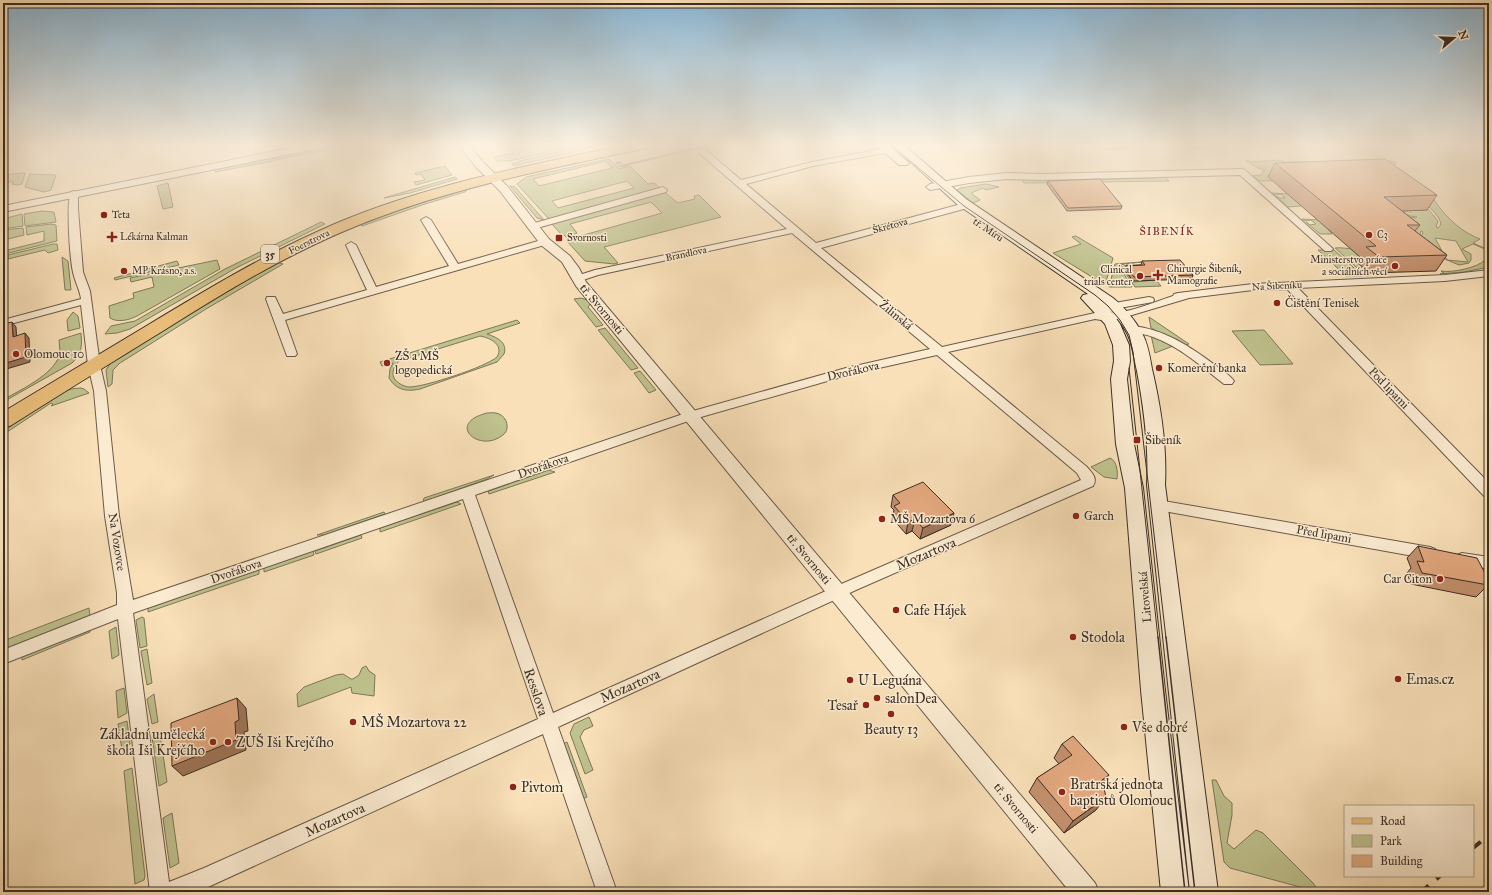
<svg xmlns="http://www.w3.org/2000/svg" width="1492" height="895" font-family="'IM FELL Great Primer',serif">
	<rect width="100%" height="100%" fill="#f9e0b8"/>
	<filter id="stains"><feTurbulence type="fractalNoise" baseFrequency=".005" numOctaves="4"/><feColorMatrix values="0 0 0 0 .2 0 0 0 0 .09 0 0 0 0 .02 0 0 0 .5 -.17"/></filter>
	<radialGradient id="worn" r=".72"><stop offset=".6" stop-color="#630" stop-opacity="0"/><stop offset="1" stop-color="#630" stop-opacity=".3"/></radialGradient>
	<g fill="#bfc28e" stroke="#7d785a" fill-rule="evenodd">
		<path d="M 345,144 L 353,145 L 275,160 L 274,158 Z"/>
		<path d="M 507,144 L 583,144 L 509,161 L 497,161 L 494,157 L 514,153 Z"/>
		<path d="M 592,144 L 601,144 L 566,154 L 513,166 L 512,164 L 524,160 Z"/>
		<path d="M 690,144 L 699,144 L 703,147 L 620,167 L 616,163 L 620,162 L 623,165 L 694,148 Z"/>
		<path d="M 272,158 L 273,161 L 215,172 L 215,169 Z"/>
		<path d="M 609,159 L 619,169 L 630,166 L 648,184 L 654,183 L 661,189 L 551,219 L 548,218 L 517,184 L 526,177 ZM 606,161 L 612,168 L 539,186 L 533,179 ZM 627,181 L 634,188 L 558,208 L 552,201 Z"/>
		<path d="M 1376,159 L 1396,162 L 1394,167 C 1402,176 1410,184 1419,192 L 1425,193 L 1426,191 C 1433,197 1438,206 1444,213 C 1455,225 1465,233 1480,239 L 1473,243 L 1489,250 L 1489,251 L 1473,244 L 1462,249 L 1471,254 L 1471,260 L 1469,263 L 1459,265 L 1438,256 L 1419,257 L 1422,260 L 1400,262 L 1394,257 L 1376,257 L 1381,263 L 1357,262 L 1369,276 L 1366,276 L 1335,248 C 1342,247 1348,249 1354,249 L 1354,247 L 1409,244 L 1420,241 L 1423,232 L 1421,231 C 1418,247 1400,244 1387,244 L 1383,241 L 1409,240 L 1393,227 L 1328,229 L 1332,234 L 1320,234 L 1306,222 L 1310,225 L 1316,224 L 1311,220 L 1305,221 L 1302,219 L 1320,220 L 1321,218 L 1400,215 L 1416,218 L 1417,217 L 1398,214 L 1397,211 L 1427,210 L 1411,198 L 1297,202 L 1301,206 L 1288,207 L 1276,196 L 1280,198 L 1285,198 L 1281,194 L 1275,195 L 1272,193 L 1290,194 L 1290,192 L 1366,189 L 1407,196 L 1428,209 L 1438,221 L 1436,227 L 1438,228 C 1442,224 1441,222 1438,217 C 1419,190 1391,194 1364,188 L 1366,188 L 1364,186 L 1392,185 L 1378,174 L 1268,177 L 1272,181 L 1260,181 L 1253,176 L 1251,176 L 1262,175 L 1263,171 L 1265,170 L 1258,168 L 1246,161 L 1248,160 L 1250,162 L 1281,160 L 1284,162 L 1313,162 L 1369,164 L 1372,163 ZM 1435,238 L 1456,241 L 1468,262 L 1447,260 Z"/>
		<path d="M 445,166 L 452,175 L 416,185 L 414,182 L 425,180 L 421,174 L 416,175 L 415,173 Z"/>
		<path d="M 22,173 L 25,173 L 22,184 L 17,185 L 12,184 L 14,182 L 3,182 L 3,175 Z"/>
		<path d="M 30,174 L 56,175 L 51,190 L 44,192 L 25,187 Z"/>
		<path d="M 1159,176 L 1164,176 L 1169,181 L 1024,183 L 1020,178 L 1042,179 L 1047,181 L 1157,178 Z"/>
		<path d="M 455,177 L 457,179 L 410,193 L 384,198 Z"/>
		<path d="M 168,183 L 173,207 L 163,209 L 157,186 Z"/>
		<path d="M 986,184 L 999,187 L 986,190 L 983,188 L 971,193 L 980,200 L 973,203 L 957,190 L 960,188 Z"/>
		<path d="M 510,186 L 515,187 L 544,220 L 537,218 Z"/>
		<path d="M 465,188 L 467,190 L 465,192 L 425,204 L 362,226 L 359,223 Z"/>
		<path d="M 664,192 L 678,203 L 695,199 L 694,196 L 699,195 L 721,217 L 604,247 L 618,263 L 614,264 L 585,261 L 566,240 L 662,213 L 651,202 L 570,224 L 577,233 L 567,238 L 564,235 L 562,235 L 551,223 Z"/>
		<path d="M 42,211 L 54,212 L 56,222 L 25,226 L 24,214 Z"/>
		<path d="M 22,214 L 23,226 L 3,229 L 3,219 Z"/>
		<path d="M 321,222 L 325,224 L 236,268 L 130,329 L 117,333 L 105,334 L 111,326 L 135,321 L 225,269 Z"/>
		<path d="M 51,224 L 56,225 L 57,241 L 5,254 L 4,251 L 44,241 L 44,231 L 27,235 L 26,227 Z"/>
		<path d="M 23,228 L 24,235 L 4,240 L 3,230 Z"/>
		<path d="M 1076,236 L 1113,258 L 1105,285 L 1053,253 L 1081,244 L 1072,237 Z"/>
		<path d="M 53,244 L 57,244 L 58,250 L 48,253 L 45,250 L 8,259 L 8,255 Z"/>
		<path d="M 1318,250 L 1334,250 L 1363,276 L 1346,276 Z"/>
		<path d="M 62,257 L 68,261 L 71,290 L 65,290 Z"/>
		<path d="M 217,260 L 220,269 L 137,316 C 129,320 118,323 110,318 L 109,306 L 134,298 L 133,293 L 154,287 L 152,277 L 131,282 L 130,278 Z"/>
		<path d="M 1485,260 L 1489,260 L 1489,267 L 1464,272 L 1440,274 L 1444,273 L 1441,271 C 1452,273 1477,268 1485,260 Z"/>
		<path d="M 177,261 L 179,265 L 115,280 L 114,278 Z"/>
		<path d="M 277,262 L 283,264 L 206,309 L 120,363 L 113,370 L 112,384 L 108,387 L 106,370 L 111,362 L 221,293 Z"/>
		<path d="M 1142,262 L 1124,264 L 1119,266 L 1132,287 L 1109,287 L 1115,264 Z"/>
		<path d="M 1127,265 L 1141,265 L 1145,270 L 1125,270 L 1133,282 L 1156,280 L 1161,286 L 1135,287 L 1121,267 Z"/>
		<path d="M 581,298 L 587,300 L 590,304 L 588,307 L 603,325 L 596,327 L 574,299 Z"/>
		<path d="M 73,312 L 78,316 L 80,328 L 68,331 L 67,320 Z"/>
		<path d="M 1149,317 L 1189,344 L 1185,345 L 1151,328 Z"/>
		<path d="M 517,320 L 520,323 L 487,334 C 496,337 508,342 504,354 L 497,362 L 420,389 C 407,392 396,390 389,378 L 390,369 L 393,363 L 382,366 L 380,362 ZM 480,336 C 491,338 504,345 497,357 C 486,367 424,387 410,387 C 404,387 397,383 394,378 C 391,371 395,366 399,361 Z"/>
		<path d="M 605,328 L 638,368 L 631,370 L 598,330 Z"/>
		<path d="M 1264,330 L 1293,364 L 1260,365 L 1232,331 Z"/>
		<path d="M 81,333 C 82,347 82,353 72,363 L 3,402 L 3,400 C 20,390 53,375 59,356 C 61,351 59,345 59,340 Z"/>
		<path d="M 1151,335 L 1173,346 L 1155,353 Z"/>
		<path d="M 640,371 L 656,390 L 649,393 L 634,373 Z"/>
		<path d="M 81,388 L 84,389 L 89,393 L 51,406 L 53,404 L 51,403 L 7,432 L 4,431 C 26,416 54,388 81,388 Z"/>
		<path d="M 487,413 C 491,413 495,412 499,414 C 507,417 510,429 504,434 C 481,455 444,424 487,413 Z"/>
		<path d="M 1110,458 C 1117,461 1118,472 1117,479 L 1104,477 L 1091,467 Z"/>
		<path d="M 548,470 L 555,472 L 489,494 L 488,491 Z"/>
		<path d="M 494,475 L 487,479 L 423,502 L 424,498 Z"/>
		<path d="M 457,502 L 461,504 L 380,532 L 380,528 Z"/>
		<path d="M 384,512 L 385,514 L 324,535 L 317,535 Z"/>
		<path d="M 361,535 L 362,538 L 316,554 L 315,551 Z"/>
		<path d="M 313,551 L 314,555 L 264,572 L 264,568 Z"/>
		<path d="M 259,570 L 259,574 L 148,612 L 148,608 Z"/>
		<path d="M 89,608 L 90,616 L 3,650 L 3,641 Z"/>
		<path d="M 142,617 L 144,618 L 147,646 L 140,648 L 136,620 Z"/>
		<path d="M 116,627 L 119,655 L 112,659 L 109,631 Z"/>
		<path d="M 90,629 L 90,632 L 22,660 L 22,656 Z"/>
		<path d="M 147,649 L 152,683 L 147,685 L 141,651 Z"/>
		<path d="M 366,666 L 369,671 L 375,675 L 374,696 L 352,693 L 351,687 L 298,707 L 297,694 L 304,687 L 336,675 L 343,674 L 351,679 L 353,679 L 359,675 L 362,668 Z"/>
		<path d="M 124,688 L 127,713 L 118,718 L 116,691 Z"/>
		<path d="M 154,694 L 158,722 L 152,724 L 147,699 Z"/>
		<path d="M 589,717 L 593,726 L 584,730 L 580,737 L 593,770 L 585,774 L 570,733 L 574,724 Z"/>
		<path d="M 127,721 L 130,744 L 122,750 L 118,724 Z"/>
		<path d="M 160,734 L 167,782 L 159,786 L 152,737 Z"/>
		<path d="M 567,742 L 587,797 L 583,799 L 563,744 Z"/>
		<path d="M 132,768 L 145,876 L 144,880 L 135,884 L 124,771 Z"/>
		<path d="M 1212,780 L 1216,780 L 1224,796 L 1232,803 L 1232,815 L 1227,843 L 1234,849 L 1256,830 L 1263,833 L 1314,884 L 1316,888 L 1311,890 L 1230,868 L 1224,862 Z"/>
		<path d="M 172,813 L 179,863 L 170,868 L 163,818 Z"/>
	</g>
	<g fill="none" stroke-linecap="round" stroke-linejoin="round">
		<g stroke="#6a5a4a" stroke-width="2">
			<g id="minor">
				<path d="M 887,148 L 891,150 L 890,152 L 813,166 L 746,184 L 816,243 L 965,203 L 971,203 L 973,205 L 971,207 L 821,248 L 942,347 L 1095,313 C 1121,317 1148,304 1173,296 L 1174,294 L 1178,293 L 1253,284 L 1445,275 L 1489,270 L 1489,276 L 1445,281 L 1298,288 L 1489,483 L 1489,497 L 1484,496 L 1287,289 L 1253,290 L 1189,298 L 1122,318 L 1107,321 L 1095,319 L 948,352 L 1087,467 C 1092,473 1098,478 1093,486 L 856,590 L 558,727 L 617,892 L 597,892 L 543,734 L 208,887 L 195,892 L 150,892 L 118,619 L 3,664 L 3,650 L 117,605 L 117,593 L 105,516 L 94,391 L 88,365 L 81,305 L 3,326 L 3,320 L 81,299 C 80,290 75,282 73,272 C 70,260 66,202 71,192 L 74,191 L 78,194 L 78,209 L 83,272 L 90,291 L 100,365 L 106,391 L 119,516 L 133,600 L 686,413 L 846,368 L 930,349 L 792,233 L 598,275 L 577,282 L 572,279 L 573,277 L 595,270 L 787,229 L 699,153 L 699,149 L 705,149 L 741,180 L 812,162 ZM 937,355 L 1077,473 L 1081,480 L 846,582 L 553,713 L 475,495 L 694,419 L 852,374 ZM 463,499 L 538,719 L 204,868 L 169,882 L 133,613 Z"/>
				<path d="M 1242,169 L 1245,170 L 1331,247 L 1333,249 L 1331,251 L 1325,251 L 1240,175 L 1042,180 L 1007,179 L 969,183 L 930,190 L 926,187 L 930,184 L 969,177 L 1007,173 L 1042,174 Z"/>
				<path d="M 663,187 L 667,190 L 666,192 L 537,228 L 534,229 L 529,226 L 531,224 Z"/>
				<path d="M 426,217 L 431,220 L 458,264 L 545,239 L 550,242 L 548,244 L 285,320 L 297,354 L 295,356 L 287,356 L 266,299 L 267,297 L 275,297 L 283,314 L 367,290 L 346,245 L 351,242 L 356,245 L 376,287 L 449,266 L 421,220 Z"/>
				<path d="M 1149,297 L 1153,298 L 1154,300 L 1153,302 L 1103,311 L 1098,308 L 1103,305 Z"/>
				<path d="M 1132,326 C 1164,329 1189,346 1215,365 C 1221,370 1230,375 1234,381 L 1232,384 L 1224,384 C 1202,367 1179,346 1153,337 C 1145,334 1136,333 1128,331 L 1126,329 Z"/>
				<path d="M 1158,500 L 1430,547 L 1435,549 L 1437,553 L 1435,557 L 1430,559 L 1158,510 L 1153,509 L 1151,505 L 1153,501 Z"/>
				<path d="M 1462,553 L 1489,557 L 1489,569 L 1457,563 L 1455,559 L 1457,555 Z"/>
			</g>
		</g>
		<g stroke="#6a5a4a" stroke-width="2">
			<g id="tertiary">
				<path d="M 310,144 L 330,144 L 325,147 L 3,212 L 3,206 Z"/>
				<path d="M 458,144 L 468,144 L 483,162 L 508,187 L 549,239 L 570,256 L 579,268 L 586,282 L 1095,883 L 1099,892 L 1070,892 L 576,286 L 562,262 L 541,245 L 500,191 L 475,166 Z"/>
			</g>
		</g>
		<g stroke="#3b2e25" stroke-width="2">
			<g id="secondary">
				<path d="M 875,144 L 887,144 L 909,163 L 907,165 L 899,165 Z"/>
				<path d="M 891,144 L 903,144 L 966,199 L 1113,298 C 1125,308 1135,320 1142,333 C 1148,344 1150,357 1152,369 C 1161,407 1167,446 1165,485 L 1218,892 L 1190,892 L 1147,485 C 1149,447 1144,409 1137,371 C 1134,359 1133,346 1128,335 C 1124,326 1117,318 1110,310 L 1120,324 L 1129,345 L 1130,361 L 1127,379 L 1134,444 L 1143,488 L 1165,690 L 1189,892 L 1161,892 L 1141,690 L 1125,488 L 1116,444 L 1111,379 L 1114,361 L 1113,345 L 1105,324 L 1081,298 L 1083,295 L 1088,294 L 958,205 Z"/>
			</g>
		</g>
		<g stroke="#3b2e25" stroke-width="2">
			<path id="primary" d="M 630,144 L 654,144 L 652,147 L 648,148 C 547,169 444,189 349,229 C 284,256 225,292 166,329 C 114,361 62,393 10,426 L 3,427 L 3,412 C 51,383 100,354 148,325 C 209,288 271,251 337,223 C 430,184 531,165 630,144 Z"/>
		</g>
		<use href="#minor" fill="#fbebd1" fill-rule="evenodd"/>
		<use href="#tertiary" fill="#fbebd1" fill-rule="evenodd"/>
		<use href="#secondary" fill="#fbebd1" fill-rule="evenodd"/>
		<use href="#primary" fill="#ecc07c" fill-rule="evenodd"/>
		<g stroke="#3b2e25" stroke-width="1">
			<path d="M 890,144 L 964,206 L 1095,295 L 1108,306 L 1120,320 L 1129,335 L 1133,352 L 1166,638"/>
			<path d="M 1129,368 L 1158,638"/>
		</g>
		<g stroke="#3b2e25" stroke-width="1.5">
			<path d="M 1158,637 L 1185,892"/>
			<path d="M 1166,637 L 1195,892"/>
		</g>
		<g stroke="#3b2e25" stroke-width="4" stroke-dasharray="10 10" stroke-linecap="butt">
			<path d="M 1473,848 L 1489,835"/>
			<path d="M 1421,892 L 1440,876"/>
		</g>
	</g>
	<g fill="#c3906d" stroke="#3b2e25">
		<path d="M 1032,144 L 1082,144 L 1082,146 L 1033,147 Z"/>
		<path d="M 1092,144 L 1155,144 L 1128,145 L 1126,148 L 1106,150 L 1101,145 L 1092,146 Z"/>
		<path d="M 1182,144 L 1209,144 L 1208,148 L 1185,147 Z"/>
		<path d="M 1275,163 L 1437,195 L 1427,210 L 1402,211 L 1420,225 L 1415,231 L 1447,255 L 1436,271 L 1369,273 L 1357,262 L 1360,257 L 1268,177 Z"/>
		<path d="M 1048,181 L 1122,206 L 1121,209 L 1067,211 L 1047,184 Z"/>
		<path d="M 1142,261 L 1193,275 L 1192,279 L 1133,281 L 1125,270 L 1126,266 L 1141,265 Z"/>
		<path d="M 893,495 L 951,525 L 920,539 L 912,531 L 906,534 L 892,518 L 894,510 L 891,507 Z"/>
		<path d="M 1418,546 L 1488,585 L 1476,597 L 1411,584 L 1407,573 L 1411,568 L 1407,558 Z"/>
		<path d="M 1062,744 L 1103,784 L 1096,810 L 1064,833 L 1029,792 L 1037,778 L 1059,764 L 1054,758 Z"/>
	</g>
	<g fill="#9f7659" stroke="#3b2e25">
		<path d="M 12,322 L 16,327 L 17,342 L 13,337 Z"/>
		<path d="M 25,333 L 29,338 L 30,362 L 3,370 L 3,364 Z"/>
		<path d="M 954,513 L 951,525 L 920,539 L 923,528 Z"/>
		<path d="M 915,519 L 912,531 L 906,534 L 908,522 Z"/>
		<path d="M 237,698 L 246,708 L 248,731 L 244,732 L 246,750 L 183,776 L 172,766 L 235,722 Z"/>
		<path d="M 1109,775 L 1099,789 L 1102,780 Z"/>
		<path d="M 1106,797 L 1096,810 L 1064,833 L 1073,821 Z"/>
	</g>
	<g fill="#e3a87f" stroke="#3b2e25">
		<path d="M 1385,159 L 1437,195 L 1384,197 L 1420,225 L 1407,225 L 1447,255 L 1379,257 L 1366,247 L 1376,246 L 1275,163 Z"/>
		<path d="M 1100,179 L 1122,206 L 1068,208 L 1048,181 Z"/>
		<path d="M 1180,260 L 1193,275 L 1134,277 L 1126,266 L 1145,265 L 1142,261 Z"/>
		<path d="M 12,322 L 13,337 L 25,333 L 26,357 L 3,364 L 3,324 Z"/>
		<path d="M 923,482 L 954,513 L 923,528 L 915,519 L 908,522 L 894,506 L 900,503 L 893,495 Z"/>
		<path d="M 1418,546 L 1477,558 L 1488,579 L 1488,585 L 1422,573 L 1417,561 L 1424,562 Z"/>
		<path d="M 237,698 L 239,720 L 235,722 L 236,740 L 172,766 L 171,723 Z"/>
		<path d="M 1073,736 L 1109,775 L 1102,780 L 1106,797 L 1073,821 L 1037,778 L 1072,755 L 1062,744 Z"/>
	</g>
	<linearGradient id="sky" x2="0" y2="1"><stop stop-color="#8bb7d5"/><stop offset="0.54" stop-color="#fcf1df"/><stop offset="1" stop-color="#fcf1df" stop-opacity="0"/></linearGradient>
	<rect width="1492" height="269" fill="url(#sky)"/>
	<g fill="#8f2418" stroke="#fbebd1" stroke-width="1.5">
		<circle cx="104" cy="215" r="4"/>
		<circle cx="1369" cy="235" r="4"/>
		<path d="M110 231h4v4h4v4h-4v4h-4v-4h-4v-4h4z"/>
		<rect x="555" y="234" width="8" height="8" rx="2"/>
		<circle cx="1395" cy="266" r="4"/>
		<circle cx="124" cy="271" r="4"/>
		<path d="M1156 269h4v4h4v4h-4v4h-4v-4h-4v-4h4z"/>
		<circle cx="1140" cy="276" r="4"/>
		<circle cx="1277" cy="303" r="4"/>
		<circle cx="16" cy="354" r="4"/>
		<circle cx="387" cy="363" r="4"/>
		<circle cx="1159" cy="368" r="4"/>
		<rect x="1133" y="436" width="8" height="8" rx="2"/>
		<circle cx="1076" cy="516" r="4"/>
		<circle cx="882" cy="519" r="4"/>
		<circle cx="1440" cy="579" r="4"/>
		<circle cx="896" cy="610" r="4"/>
		<circle cx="1073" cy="637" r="4"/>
		<circle cx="1398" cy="679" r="4"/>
		<circle cx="850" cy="680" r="4"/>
		<circle cx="877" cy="698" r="4"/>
		<circle cx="866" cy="705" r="4"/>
		<circle cx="891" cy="714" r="4"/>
		<circle cx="353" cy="722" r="4"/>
		<circle cx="1124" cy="727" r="4"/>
		<circle cx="213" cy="742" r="4"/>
		<circle cx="228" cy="742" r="4"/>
		<circle cx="513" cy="787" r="4"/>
		<circle cx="1062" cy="792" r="4"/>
	</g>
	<g text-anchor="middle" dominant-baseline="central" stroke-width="3" stroke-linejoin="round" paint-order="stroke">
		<g font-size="10" fill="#3b2e25" stroke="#fbebd1" text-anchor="start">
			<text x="112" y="215">Teta</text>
			<text x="1377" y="235">C3</text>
			<text x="120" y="237">Lékárna Kalman</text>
			<text x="567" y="238">Svornosti</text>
			<text x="1387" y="260" text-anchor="end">Ministerstvo práce<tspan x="1387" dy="12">a sociálních věcí</tspan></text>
			<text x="1167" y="269">Chirurgie Šibeník,<tspan x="1167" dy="12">Mamografie</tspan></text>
			<text x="1132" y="270" text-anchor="end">Clinical<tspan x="1132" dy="12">trials center</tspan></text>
			<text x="132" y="271">MP Krásno, a.s.</text>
		</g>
		<g font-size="10" fill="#3b2e25" stroke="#fbebd1">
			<text transform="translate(890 226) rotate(-15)">Škrétova</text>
			<text transform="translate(988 230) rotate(34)">tř. Míru</text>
			<text transform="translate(309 242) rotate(-26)">Foerstrova</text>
			<text transform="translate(686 254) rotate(-12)">Brandlova</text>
			<text transform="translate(1277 286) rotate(-3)">Na Šibeníku</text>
		</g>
		<g font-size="11" letter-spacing="1" fill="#7a1f14" stroke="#fbebd1">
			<text x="1167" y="231">ŠIBENÍK</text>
		</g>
		<rect fill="#fbebd1" stroke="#756759" stroke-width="1" x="261" y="245" width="18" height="18" rx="3"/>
		<g font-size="11" font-weight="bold" fill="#3b2e25">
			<text x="270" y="254">35</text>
		</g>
		<g font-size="12" fill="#3b2e25" stroke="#fbebd1" text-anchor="start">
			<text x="1285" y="303">Čištění Tenisek</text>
			<text x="24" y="354">Olomouc 10</text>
			<text x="395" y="356">ZŠ a MŠ<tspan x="395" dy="14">logopedická</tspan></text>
			<text x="1167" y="368">Komerční banka</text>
			<text x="1145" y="440">Šibeník</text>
			<text x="1084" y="516">Garch</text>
			<text x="890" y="519">MŠ Mozartova 6</text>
			<text x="1432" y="579" text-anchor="end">Car Citon</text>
		</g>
		<g font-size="12" fill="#3b2e25" stroke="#fbebd1">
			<text transform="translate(602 309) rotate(50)">tř. Svornosti</text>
			<text transform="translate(896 315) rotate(40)">Žilinská</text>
			<text transform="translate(853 371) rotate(-13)">Dvořákova</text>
			<text transform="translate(1389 388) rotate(46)">Pod lipami</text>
			<text transform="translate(543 466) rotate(-19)">Dvořákova</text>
			<text transform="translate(1324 534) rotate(10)">Před lipami</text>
			<text transform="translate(117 542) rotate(81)">Na Vozovce</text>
			<text transform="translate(809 559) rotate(50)">tř. Svornosti</text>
			<text transform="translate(236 571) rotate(-19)">Dvořákova</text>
			<text transform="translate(1145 597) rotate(-95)">Litovelská</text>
			<text transform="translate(1016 808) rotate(50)">tř. Svornosti</text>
		</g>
		<g font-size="14" fill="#3b2e25" stroke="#fbebd1">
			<text transform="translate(926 554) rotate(-23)">Mozartova</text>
			<text transform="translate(630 686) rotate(-24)">Mozartova</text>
			<text transform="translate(536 692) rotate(71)">Resslova</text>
			<text transform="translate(335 820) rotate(-24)">Mozartova</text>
		</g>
		<g font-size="14" fill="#3b2e25" stroke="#fbebd1" text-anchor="start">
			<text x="904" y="610">Cafe Hájek</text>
			<text x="1081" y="637">Stodola</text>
			<text x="1406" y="679">Emas.cz</text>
			<text x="858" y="680">U Leguána</text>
			<text x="885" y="698">salonDea</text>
			<text x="858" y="705" text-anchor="end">Tesař</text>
			<text x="361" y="722">MŠ Mozartova 22</text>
			<text x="1132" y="727">Vše dobré</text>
			<text x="891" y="729" text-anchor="middle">Beauty 13</text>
			<text x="205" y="734" text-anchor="end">Základní umělecká<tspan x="205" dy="16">škola Iši Krejčího</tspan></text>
			<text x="236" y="742">ZUŠ Iši Krejčího</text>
			<text x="1070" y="784">Bratrská jednota<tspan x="1070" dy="16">baptistů Olomouc</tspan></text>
			<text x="521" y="787">Pivtom</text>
		</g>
	</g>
	<rect width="1492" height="895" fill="none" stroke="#f9e0b8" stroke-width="16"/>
	<rect x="4" y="4" width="1484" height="887" fill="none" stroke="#3b2e25" stroke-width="2"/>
	<rect x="8" y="8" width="1476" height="879" fill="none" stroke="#3b2e25"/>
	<rect x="1344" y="805" width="130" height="72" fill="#fbebd1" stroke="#ae9f8c"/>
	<rect x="1352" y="818" width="20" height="6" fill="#ecc07c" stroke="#ae9f8c"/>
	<text x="1380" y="825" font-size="12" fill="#3b2e25">Road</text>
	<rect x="1352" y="835" width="20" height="12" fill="#bfc28e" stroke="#ae9f8c"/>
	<text x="1380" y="845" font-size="12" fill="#3b2e25">Park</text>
	<rect x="1352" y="855" width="20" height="12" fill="#e3a87f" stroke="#ae9f8c"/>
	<text x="1380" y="865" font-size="12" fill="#3b2e25">Building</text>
	<g transform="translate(1454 38) rotate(71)" stroke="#fbebd1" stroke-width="3" paint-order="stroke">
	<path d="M0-3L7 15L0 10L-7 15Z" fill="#3b2e25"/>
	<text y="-6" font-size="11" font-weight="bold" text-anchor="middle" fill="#3b2e25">N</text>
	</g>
	<rect width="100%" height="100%" filter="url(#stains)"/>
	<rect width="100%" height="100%" fill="url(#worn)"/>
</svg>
